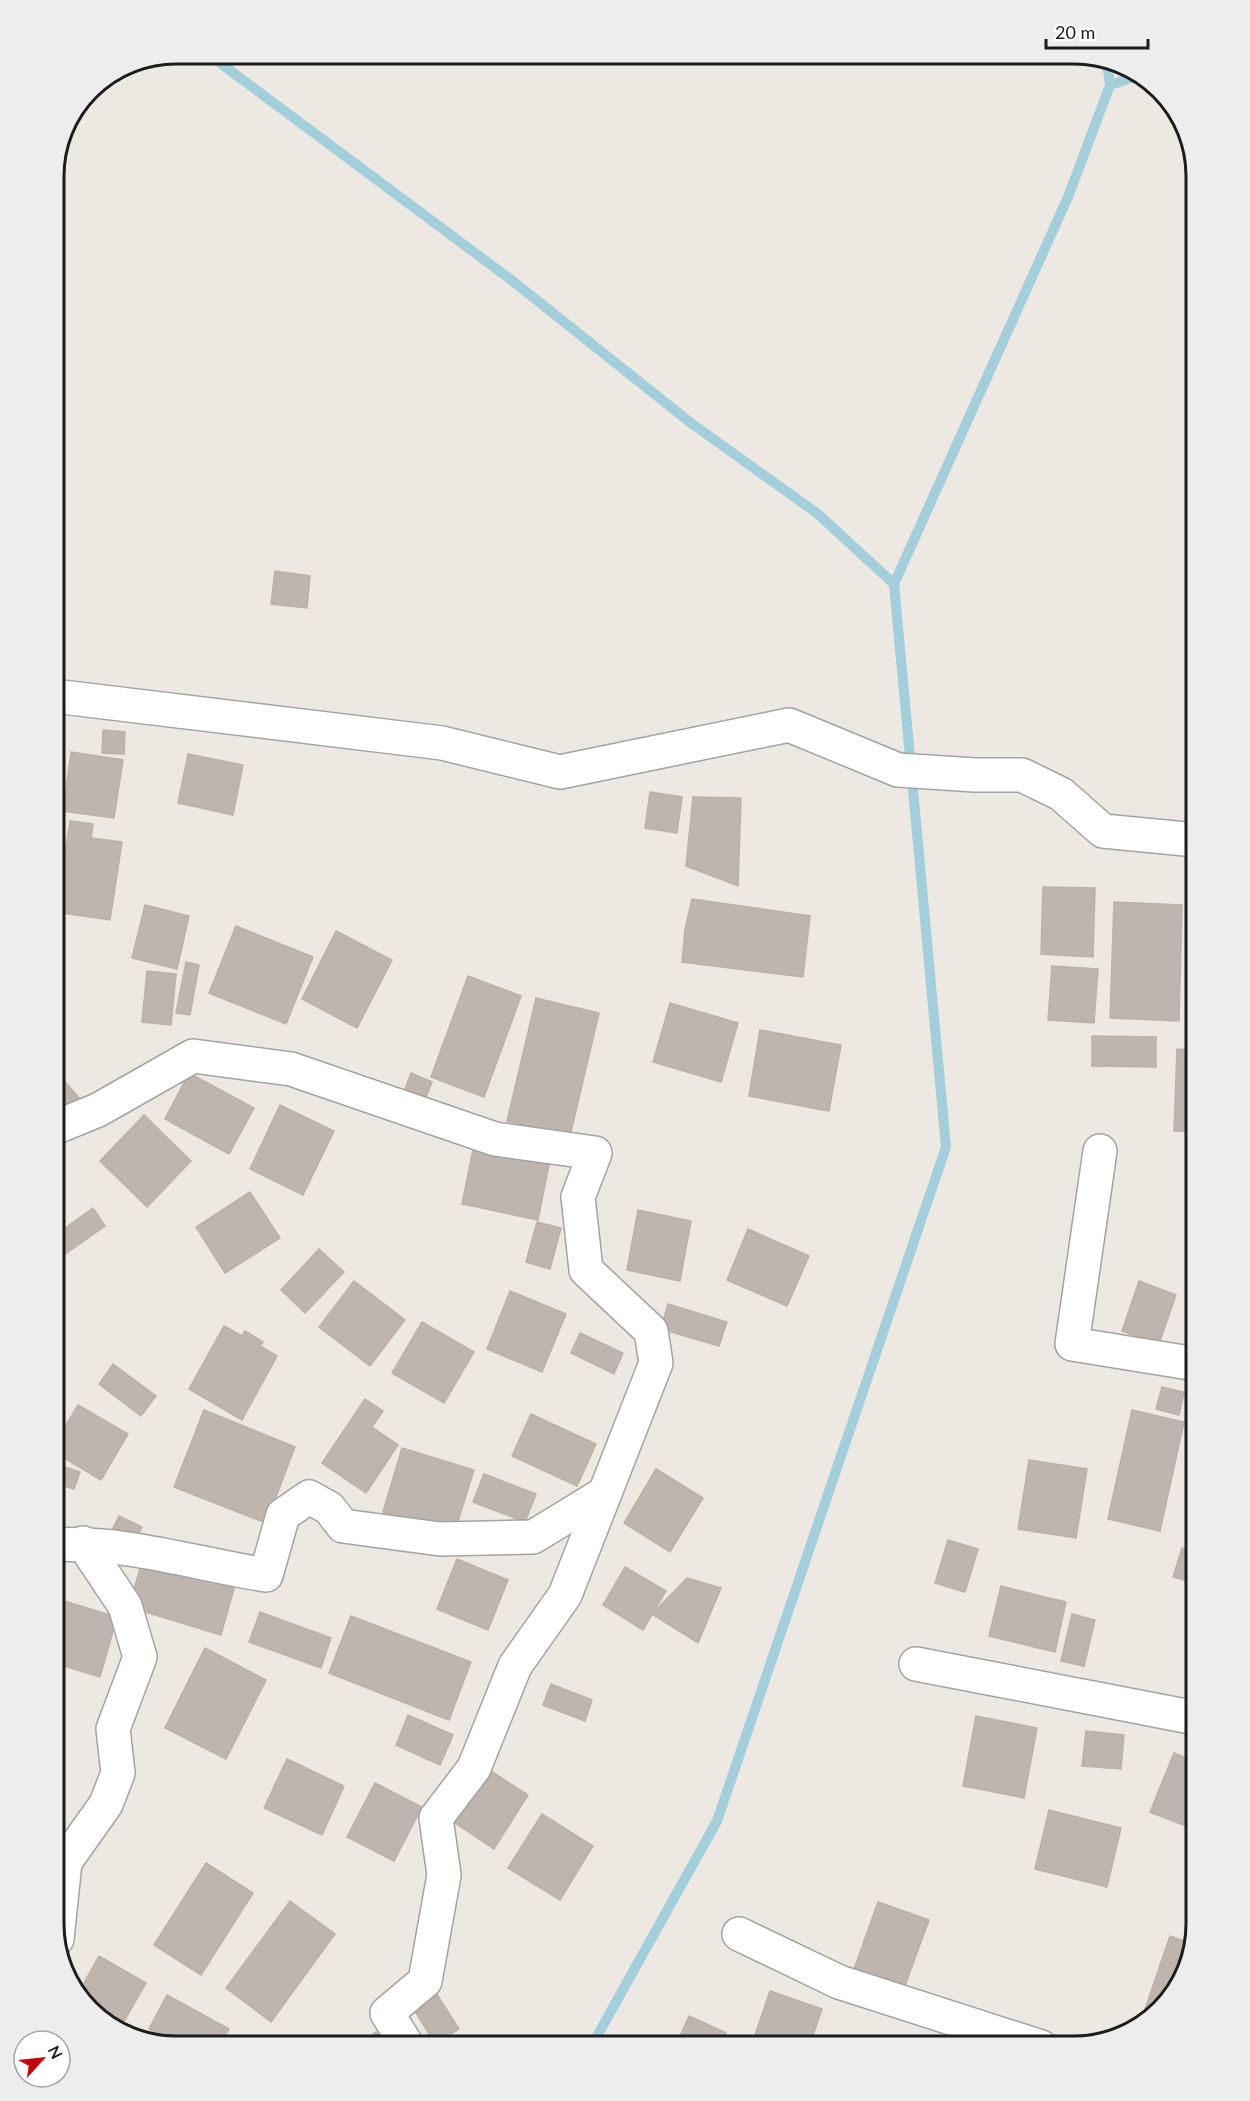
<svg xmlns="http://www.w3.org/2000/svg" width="1250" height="2101" font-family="Lato,sans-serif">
	<rect width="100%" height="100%" fill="#ede9e2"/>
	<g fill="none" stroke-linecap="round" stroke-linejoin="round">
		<g stroke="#a3cedb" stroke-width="10">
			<path d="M 208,54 L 510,279 L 691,423 L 818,514 L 894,584"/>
			<path d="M 1107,63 L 1110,85"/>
			<path d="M 591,2047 L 717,1821 L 946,1147 L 894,584 L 1068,197 L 1110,85 L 1141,75"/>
		</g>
	</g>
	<g fill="#beb5ae" stroke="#bfb0a5" stroke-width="1.5">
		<path d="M 57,486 L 59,526 L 54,526 L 54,487 Z"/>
		<path d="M 275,571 L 310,576 L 307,608 L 271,604 Z"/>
		<path d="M 103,730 L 125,732 L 124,754 L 102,753 Z"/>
		<path d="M 71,752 L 123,760 L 114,818 L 63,811 Z"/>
		<path d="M 188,754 L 243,765 L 233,815 L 178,803 Z"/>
		<path d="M 650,792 L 682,797 L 677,833 L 645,828 Z"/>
		<path d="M 693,797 L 741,798 L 738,886 L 686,866 Z"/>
		<path d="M 70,821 L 93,824 L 91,838 L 122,842 L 110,920 L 56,912 Z"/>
		<path d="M 1043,887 L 1095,888 L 1093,957 L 1041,954 Z"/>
		<path d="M 692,899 L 810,916 L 803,977 L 682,962 L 685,929 Z"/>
		<path d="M 1114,902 L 1182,905 L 1179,1021 L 1110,1018 Z"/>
		<path d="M 145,905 L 189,916 L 177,969 L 132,958 Z"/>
		<path d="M 236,926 L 313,957 L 286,1024 L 209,993 Z"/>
		<path d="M 336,931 L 392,960 L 357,1028 L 302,999 Z"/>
		<path d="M 186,962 L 199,965 L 190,1015 L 176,1013 Z"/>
		<path d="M 1052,966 L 1098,969 L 1094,1023 L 1048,1020 Z"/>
		<path d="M 147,971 L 176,974 L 171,1025 L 142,1022 Z"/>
		<path d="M 468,976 L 521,996 L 484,1097 L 431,1077 Z"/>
		<path d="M 536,998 L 599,1013 L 570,1136 L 507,1121 Z"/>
		<path d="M 670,1003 L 738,1023 L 721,1082 L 653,1062 Z"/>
		<path d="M 760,1030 L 841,1045 L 829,1111 L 749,1096 Z"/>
		<path d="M 1092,1036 L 1156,1037 L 1156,1067 L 1092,1066 Z"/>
		<path d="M 1177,1049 L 1196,1050 L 1196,1132 L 1174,1131 Z"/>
		<path d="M 54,1069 L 79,1098 L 54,1119 Z"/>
		<path d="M 189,1073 L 254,1108 L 229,1154 L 165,1119 Z"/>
		<path d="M 411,1073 L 432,1082 L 423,1104 L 403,1095 Z"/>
		<path d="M 280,1105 L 334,1131 L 303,1195 L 250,1169 Z"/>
		<path d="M 144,1115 L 191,1161 L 147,1207 L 100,1161 Z"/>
		<path d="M 474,1145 L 550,1160 L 538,1220 L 462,1204 Z"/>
		<path d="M 250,1192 L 280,1238 L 225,1273 L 196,1227 Z"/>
		<path d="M 93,1208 L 105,1226 L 58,1259 L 54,1254 L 54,1236 Z"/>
		<path d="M 638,1210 L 691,1221 L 680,1281 L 627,1270 Z"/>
		<path d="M 537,1222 L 561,1228 L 550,1269 L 526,1262 Z"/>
		<path d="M 748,1229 L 809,1256 L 787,1306 L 727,1280 Z"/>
		<path d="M 319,1249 L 344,1272 L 305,1313 L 281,1290 Z"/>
		<path d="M 354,1281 L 405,1320 L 370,1366 L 319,1327 Z"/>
		<path d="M 1139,1281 L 1176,1295 L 1159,1344 L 1122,1331 Z"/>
		<path d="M 510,1291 L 566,1314 L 542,1372 L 487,1349 Z"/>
		<path d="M 668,1304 L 727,1322 L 719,1346 L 661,1329 Z"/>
		<path d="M 422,1322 L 474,1352 L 444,1403 L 392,1373 Z"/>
		<path d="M 224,1326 L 242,1336 L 245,1331 L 263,1342 L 260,1346 L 277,1356 L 242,1420 L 189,1389 Z"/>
		<path d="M 580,1333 L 623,1353 L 614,1374 L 571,1353 Z"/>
		<path d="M 113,1364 L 156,1396 L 141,1416 L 99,1384 Z"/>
		<path d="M 1162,1387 L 1184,1392 L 1179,1415 L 1156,1409 Z"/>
		<path d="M 365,1399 L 383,1411 L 372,1427 L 398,1445 L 366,1493 L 322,1463 Z"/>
		<path d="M 78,1405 L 128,1434 L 101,1480 L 54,1452 L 54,1445 Z"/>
		<path d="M 204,1410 L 295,1447 L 266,1523 L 174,1487 Z"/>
		<path d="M 1132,1410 L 1184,1422 L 1160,1531 L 1108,1519 Z"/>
		<path d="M 531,1414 L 596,1444 L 577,1486 L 512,1456 Z"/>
		<path d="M 402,1448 L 474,1470 L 454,1534 L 383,1512 Z"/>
		<path d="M 1029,1460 L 1087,1469 L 1076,1538 L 1018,1529 Z"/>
		<path d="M 61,1466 L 80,1472 L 74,1489 L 55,1483 Z"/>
		<path d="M 656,1469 L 703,1498 L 670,1552 L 624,1523 Z"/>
		<path d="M 484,1474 L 536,1494 L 525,1522 L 473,1502 Z"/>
		<path d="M 119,1516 L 142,1527 L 134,1543 L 111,1532 Z"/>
		<path d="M 948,1540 L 978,1549 L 965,1592 L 935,1583 Z"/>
		<path d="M 1182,1548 L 1196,1553 L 1196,1583 L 1173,1577 Z"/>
		<path d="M 143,1558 L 235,1585 L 221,1635 L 129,1607 Z"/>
		<path d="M 457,1559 L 508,1580 L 488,1630 L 437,1609 Z"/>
		<path d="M 625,1567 L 666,1591 L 643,1630 L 603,1605 Z"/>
		<path d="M 687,1578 L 721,1588 L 698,1643 L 652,1614 Z"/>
		<path d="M 1001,1586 L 1066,1602 L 1055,1652 L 989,1636 Z"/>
		<path d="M 64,1601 L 117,1617 L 100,1677 L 54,1663 L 54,1633 Z"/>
		<path d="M 260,1612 L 331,1638 L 321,1668 L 249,1642 Z"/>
		<path d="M 1072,1614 L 1095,1620 L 1084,1666 L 1061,1661 Z"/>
		<path d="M 351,1616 L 471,1662 L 449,1720 L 329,1673 Z"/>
		<path d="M 205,1648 L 266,1680 L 226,1759 L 165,1728 Z"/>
		<path d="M 551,1684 L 592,1700 L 585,1721 L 543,1705 Z"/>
		<path d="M 408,1715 L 453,1735 L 440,1765 L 396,1745 Z"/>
		<path d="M 976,1716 L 1037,1728 L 1024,1798 L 963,1786 Z"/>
		<path d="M 1086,1731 L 1124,1735 L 1121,1769 L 1082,1766 Z"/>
		<path d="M 1174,1753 L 1196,1762 L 1196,1830 L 1150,1812 Z"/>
		<path d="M 287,1759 L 344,1786 L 322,1835 L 264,1808 Z"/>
		<path d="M 480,1764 L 528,1795 L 494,1849 L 446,1817 Z"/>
		<path d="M 375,1783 L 422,1807 L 394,1861 L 347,1837 Z"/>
		<path d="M 1049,1810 L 1121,1828 L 1107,1887 L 1035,1869 Z"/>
		<path d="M 542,1814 L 593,1846 L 560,1900 L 508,1868 Z"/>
		<path d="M 206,1863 L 253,1893 L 201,1975 L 154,1945 Z"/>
		<path d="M 290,1901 L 335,1934 L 271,2022 L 226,1988 Z"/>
		<path d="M 878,1902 L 929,1920 L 903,1991 L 853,1972 Z"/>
		<path d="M 1170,1936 L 1190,1943 L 1176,1992 L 1140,2024 Z"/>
		<path d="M 99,1956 L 146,1983 L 119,2030 L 106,2024 L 79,1992 Z"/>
		<path d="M 433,1988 L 459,2029 L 435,2044 L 410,2003 Z"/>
		<path d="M 770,1991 L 822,2009 L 809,2047 L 751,2047 Z"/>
		<path d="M 167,1995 L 229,2029 L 219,2047 L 181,2047 L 149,2029 Z"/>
		<path d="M 689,2016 L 726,2033 L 720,2047 L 675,2047 Z"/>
		<path d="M 376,2032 L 388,2047 L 356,2047 Z"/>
	</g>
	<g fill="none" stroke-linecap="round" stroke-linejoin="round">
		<g stroke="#a3a3a3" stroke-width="36">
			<g id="street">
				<path d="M 54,696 L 442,743 L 560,772 L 789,725 L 898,770 L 975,775 L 1022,775 L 1061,794 L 1103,831 L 1196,840"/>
				<path d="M 54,1128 L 98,1110 L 193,1056 L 291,1069 L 495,1139 L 595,1153 L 578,1197 L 586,1270 L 651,1331 L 656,1363 L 565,1595 L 515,1666 L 474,1768 L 436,1818 L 444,1875 L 425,1981 L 387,2013 L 408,2047"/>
				<path d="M 1100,1151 L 1072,1344 L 1196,1364"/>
				<path d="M 54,1545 C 125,1541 196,1564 266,1575 L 283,1515 L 309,1497 L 329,1508 L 343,1526 L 440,1539 L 533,1537 L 605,1493"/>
				<path d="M 916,1664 L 1196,1718"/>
				<path d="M 739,1934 L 839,1982 L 1041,2047"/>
				<path d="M 57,1939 L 65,1862 L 106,1804 L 118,1773 L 113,1729 L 140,1657 L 125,1606 L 83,1543"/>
			</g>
		</g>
		<use href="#street" stroke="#fff" stroke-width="33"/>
	</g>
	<path d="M0 0H1250V2101H0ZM176 64H1074A112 112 0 0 1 1186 176V1924A112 112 0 0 1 1074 2036H176A112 112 0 0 1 64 1924V176A112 112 0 0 1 176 64Z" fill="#ededed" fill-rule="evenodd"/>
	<path fill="none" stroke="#1c1c1c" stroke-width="3" d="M176 64H1074A112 112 0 0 1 1186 176V1924A112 112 0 0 1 1074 2036H176A112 112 0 0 1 64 1924V176A112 112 0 0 1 176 64Z"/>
	<g transform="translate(42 2059) rotate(63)"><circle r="28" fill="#ffffff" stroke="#a4a4a4" stroke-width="1.5"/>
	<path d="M0-4.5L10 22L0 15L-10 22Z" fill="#c40406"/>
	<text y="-9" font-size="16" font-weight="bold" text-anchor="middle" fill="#1c1c1c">N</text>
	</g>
	<path d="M1046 39v9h102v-9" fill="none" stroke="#1c1c1c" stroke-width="3"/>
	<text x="1055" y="39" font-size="18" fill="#1c1c1c" stroke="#ffffff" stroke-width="4.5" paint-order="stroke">20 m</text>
</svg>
